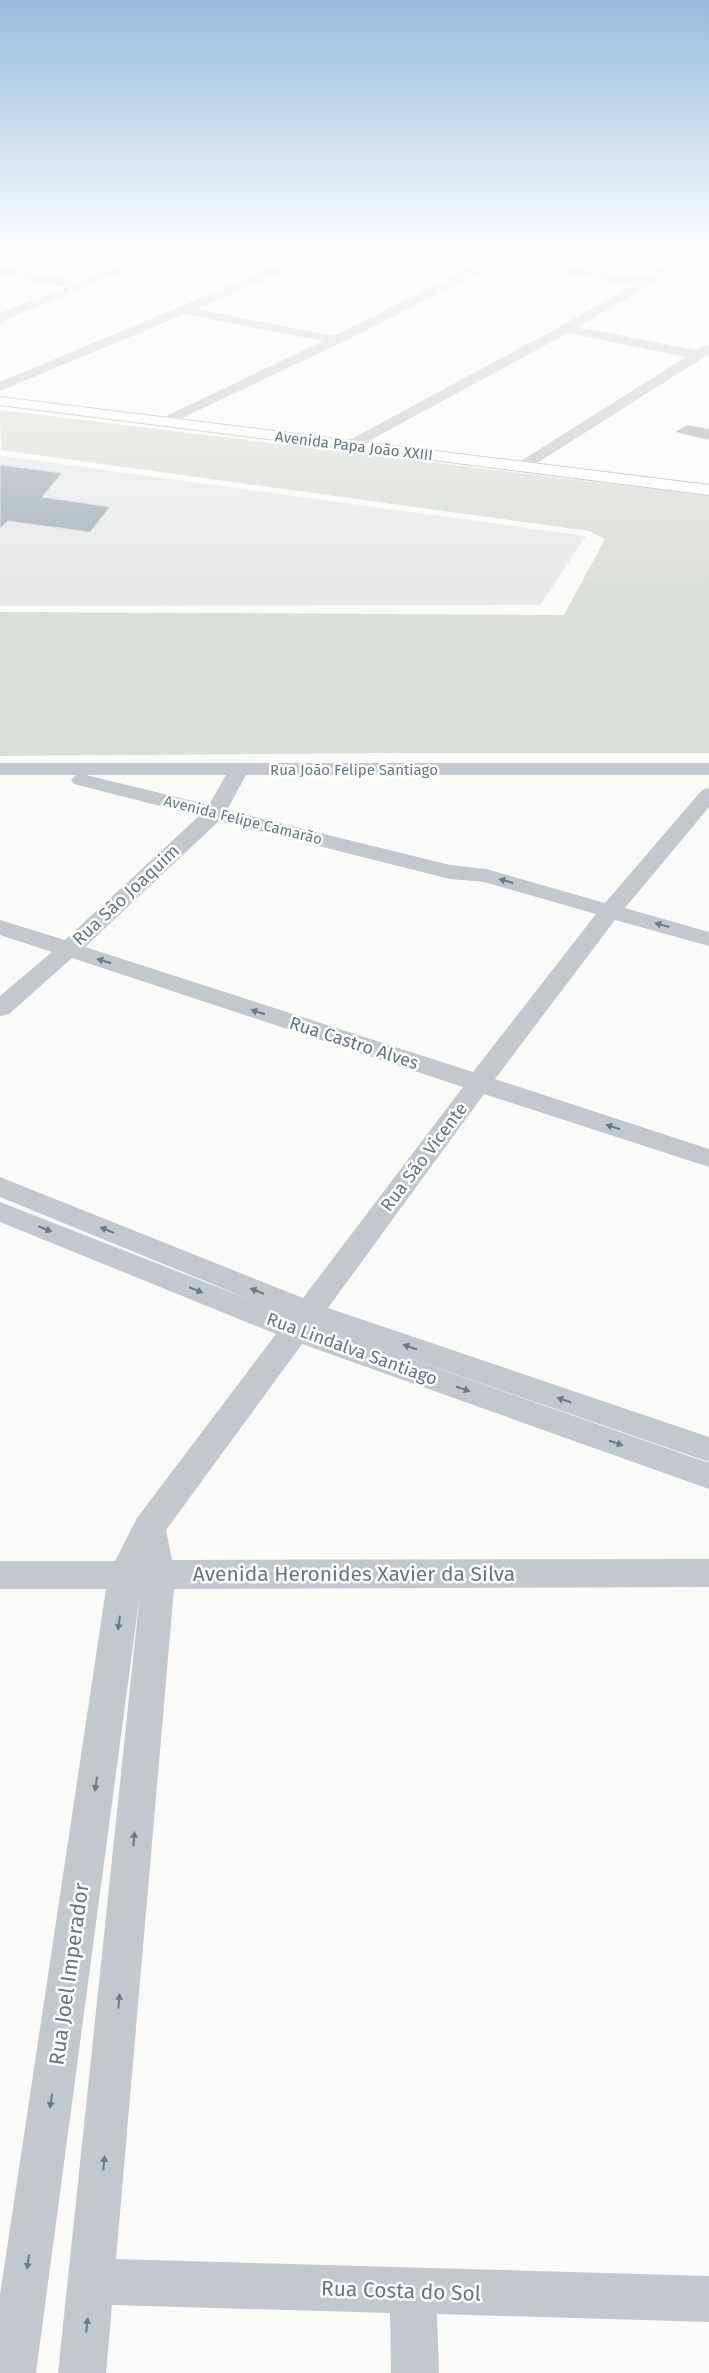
<svg xmlns="http://www.w3.org/2000/svg" width="709" height="2373" font-family="'Fira Sans',sans-serif">
	<rect width="100%" height="100%" fill="#fafaf8"/>
	<path fill="#e8e9e9" d="M 0,455 L 3,456 L 586,536 L 540,605 L 0,606 Z"/>
	<path fill="#dadfd7" d="M 0,410 L 709,496 L 709,753 L 405,753 L 0,756 L 0,612 L 564,615 L 605,539 L 589,531 L 1,450 Z"/>
	<g fill="#aab3b9" stroke="#dcdcda">
		<path d="M 687,425 L 709,429 L 709,440 L 675,432 Z"/>
		<path d="M 0,465 L 62,473 L 42,497 L 110,507 L 90,532 L 8,521 L 0,528 Z"/>
	</g>
	<g fill="none" stroke-linecap="round" stroke-linejoin="round">
		<g stroke="#b5babe" stroke-width="2">
			<path id="major" d="M 0,397 L 709,485 L 709,495 L 0,405 Z"/>
		</g>
		<g fill="#c3c8cc" fill-rule="evenodd">
			<path d="M 149,254 L 165,254 L 0,322 L 0,313 L 66,287 L 0,275 L 0,267 L 78,282 Z"/>
			<path d="M 246,254 L 271,254 L 295,258 L 306,254 L 322,254 L 197,309 L 334,336 L 497,254 L 512,254 L 510,257 L 643,279 L 687,254 L 701,254 L 578,327 L 696,350 L 709,344 L 709,354 L 526,470 L 521,472 L 513,467 L 516,464 L 686,357 L 568,333 L 354,449 L 344,449 L 341,446 L 344,443 L 561,326 L 633,285 L 500,262 L 341,343 L 165,426 L 158,422 L 160,419 L 323,341 L 185,314 L 0,391 L 0,382 L 284,263 L 252,258 Z"/>
			<path d="M 0,763 L 709,763 L 709,775 L 246,775 L 227,810 L 450,865 L 486,869 L 605,903 L 702,790 L 709,788 L 709,807 L 625,908 L 709,932 L 709,946 L 615,920 L 495,1079 L 709,1149 L 709,1167 L 484,1094 L 328,1308 L 709,1437 L 709,1462 L 359,1341 L 709,1463 L 709,1489 L 302,1344 L 166,1530 L 172,1560 L 709,1559 L 709,1587 L 174,1589 L 116,2259 L 709,2276 L 709,2322 L 437,2314 L 439,2373 L 391,2373 L 390,2313 L 112,2305 L 106,2373 L 58,2373 L 140,1593 L 36,2373 L 0,2373 L 0,2295 L 106,1589 L 0,1589 L 0,1561 L 115,1561 L 137,1518 L 276,1334 L 0,1222 L 0,1202 L 266,1306 L 0,1197 L 0,1177 L 303,1298 L 463,1087 L 72,958 L 9,1014 L 0,1016 L 0,996 L 52,952 L 0,935 L 0,920 L 65,940 L 199,816 L 74,784 L 71,780 L 76,775 L 0,775 ZM 86,775 L 226,775 L 209,805 ZM 219,821 L 450,879 L 484,882 L 596,914 L 473,1072 L 85,947 Z"/>
		</g>
		<use href="#major" fill="#fff" fill-rule="evenodd"/>
	</g>
	<defs><path id="oneway-solid" d="M-6-.8H1V-3.2L6.5 0L1 3.2V.8H-6Z" transform="scale(1.25)"/></defs>
	<g fill="#6a7a87">
		<use href="#oneway-solid" transform="translate(506 881) rotate(-164)"/>
		<use href="#oneway-solid" transform="translate(662 925) rotate(-164)"/>
		<use href="#oneway-solid" transform="translate(104 961) rotate(-162)"/>
		<use href="#oneway-solid" transform="translate(258 1012) rotate(-162)"/>
		<use href="#oneway-solid" transform="translate(613 1127) rotate(-162)"/>
		<use href="#oneway-solid" transform="translate(45 1229) rotate(22)"/>
		<use href="#oneway-solid" transform="translate(107 1230) rotate(-158)"/>
		<use href="#oneway-solid" transform="translate(196 1290) rotate(22)"/>
		<use href="#oneway-solid" transform="translate(257 1291) rotate(-158)"/>
		<use href="#oneway-solid" transform="translate(410 1347) rotate(-161)"/>
		<use href="#oneway-solid" transform="translate(463 1389) rotate(19)"/>
		<use href="#oneway-solid" transform="translate(564 1400) rotate(-161)"/>
		<use href="#oneway-solid" transform="translate(616 1443) rotate(19)"/>
		<use href="#oneway-solid" transform="translate(119 1623) rotate(98)"/>
		<use href="#oneway-solid" transform="translate(96 1784) rotate(98)"/>
		<use href="#oneway-solid" transform="translate(134 1839) rotate(-85)"/>
		<use href="#oneway-solid" transform="translate(119 2001) rotate(-85)"/>
		<use href="#oneway-solid" transform="translate(51 2101) rotate(98)"/>
		<use href="#oneway-solid" transform="translate(104 2163) rotate(-85)"/>
		<use href="#oneway-solid" transform="translate(28 2262) rotate(98)"/>
		<use href="#oneway-solid" transform="translate(87 2325) rotate(-84)"/>
	</g>
	<linearGradient id="sky" x2="0" y2="1"><stop stop-color="#96bcdc"/><stop offset="0.43" stop-color="#fdfdfc"/><stop offset="1" stop-color="#fdfdfc" stop-opacity="0"/></linearGradient>
	<rect width="709" height="586" fill="url(#sky)"/>
	<g text-anchor="middle" dominant-baseline="central" stroke-width="5" stroke-linejoin="round" paint-order="stroke">
		<g font-size="15" fill="#657683" stroke="#fff">
			<text transform="translate(354 446) rotate(7)">Avenida Papa João XXIII</text>
			<text x="354" y="770">Rua João Felipe Santiago</text>
			<text transform="translate(243 820) rotate(14)">Avenida Felipe Camarão</text>
		</g>
		<g font-size="18" fill="#657683" stroke="#fff">
			<text transform="translate(126 895) rotate(-43)">Rua São Joaquim</text>
			<text transform="translate(354 1043) rotate(18)">Rua Castro Alves</text>
			<text transform="translate(424 1157) rotate(-53)">Rua São Vicente</text>
			<text transform="translate(352 1349) rotate(20)">Rua Lindalva Santiago</text>
		</g>
		<g font-size="21" fill="#657683" stroke="#fff">
			<text x="354" y="1574">Avenida Heronides Xavier da Silva</text>
			<text transform="translate(69 1974) rotate(-82)">Rua Joel Imperador</text>
			<text transform="translate(401 2291) rotate(2)">Rua Costa do Sol</text>
		</g>
	</g>
</svg>
